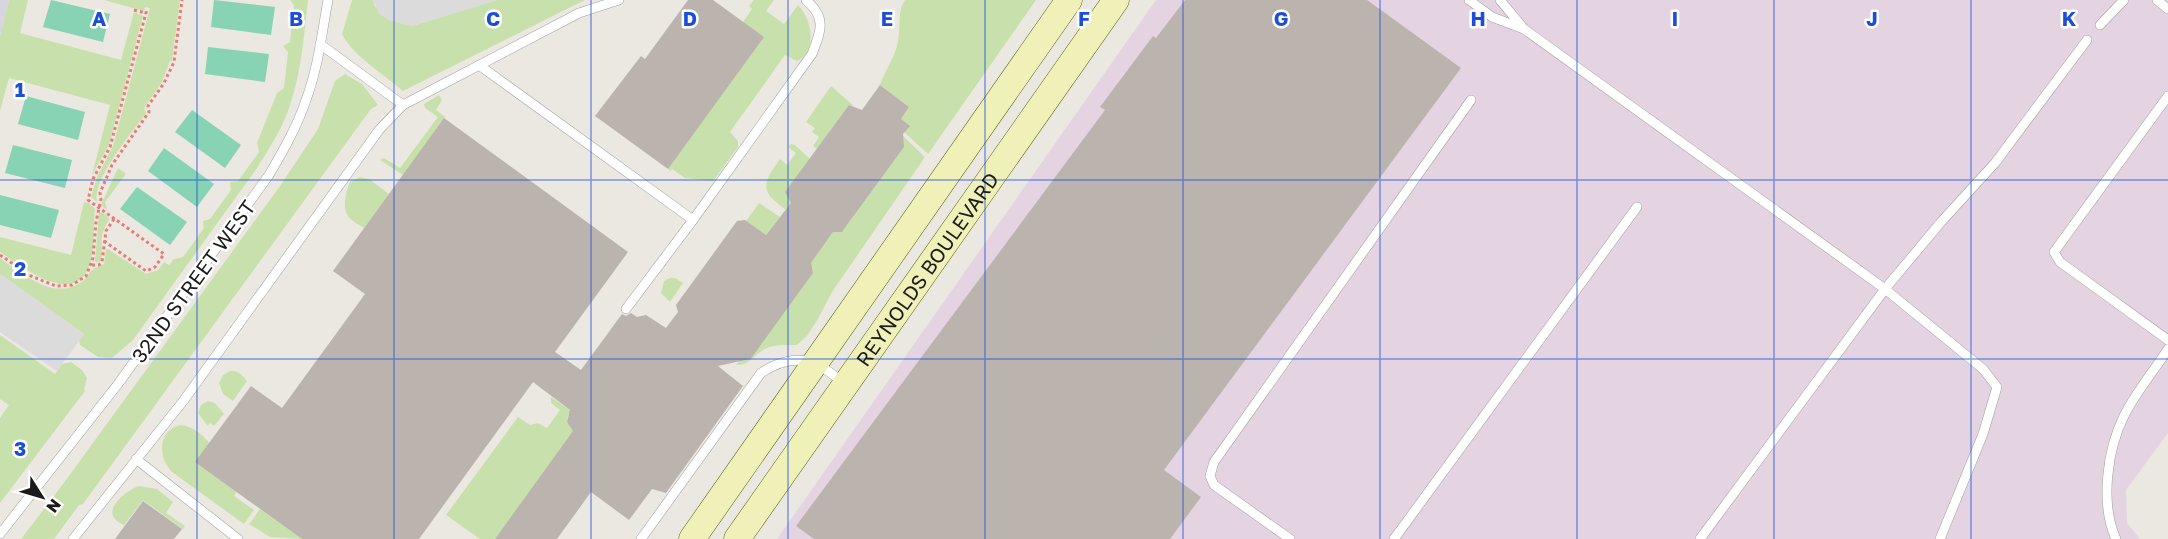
<svg xmlns="http://www.w3.org/2000/svg" width="2168" height="539" font-family="'Golos Text',sans-serif">
	<rect width="100%" height="100%" fill="#ebe8e1"/>
	<path fill="#e4d4e1" d="M 1156,0 L 2168,0 L 2168,433 L 2126,490 L 2127,523 L 2140,539 L 777,539 Z"/>
	<g fill="#c8e1ac">
		<path d="M 9,0 L 28,0 L 20,33 L 121,60 L 134,12 L 143,16 L 109,145 L 92,175 L 110,105 L 9,78 L 0,111 L 0,35 Z"/>
		<path d="M 104,0 L 180,0 L 172,61 L 170,61 L 162,82 L 144,108 L 146,113 C 132,133 92,179 97,202 L 91,197 L 97,177 L 113,146 L 150,8 L 145,7 L 144,11 Z"/>
		<path d="M 290,0 L 308,0 C 304,34 302,68 291,102 C 284,126 270,147 257,168 L 133,340 L 112,358 L 98,357 L 80,345 L 79,340 L 84,334 L 0,274 L 0,258 C 20,272 52,300 78,284 C 85,281 87,276 91,271 C 95,267 100,267 104,264 L 106,250 L 108,249 L 146,274 L 158,270 L 164,262 L 169,265 L 174,259 L 183,257 L 204,228 L 203,221 L 210,219 L 231,190 L 230,182 L 238,181 L 259,152 L 257,143 L 277,93 L 284,88 L 288,52 L 283,46 L 290,42 L 294,5 Z"/>
		<path d="M 352,0 L 373,0 L 375,7 L 412,26 L 497,0 L 585,0 L 403,91 C 385,75 352,55 342,34 Z"/>
		<path d="M 754,0 L 774,0 L 766,11 L 784,24 L 798,5 C 812,19 818,51 797,61 L 785,55 L 730,132 L 738,141 L 738,147 L 713,181 L 685,178 L 672,169 L 671,171 L 668,169 L 743,22 L 752,9 L 749,6 Z"/>
		<path d="M 905,0 L 1036,0 L 928,154 L 904,132 L 901,119 L 909,107 L 880,85 C 885,70 895,58 898,41 C 901,28 897,11 905,0 Z"/>
		<path d="M 345,74 L 362,84 L 378,105 L 371,109 L 360,124 L 83,504 L 79,505 L 54,539 L 21,539 L 63,484 L 280,186 L 318,129 L 335,81 Z"/>
		<path d="M 831,86 L 854,106 L 850,105 L 848,107 L 817,149 L 813,146 L 819,137 L 812,132 L 815,128 L 806,122 Z"/>
		<path d="M 439,95 L 442,100 L 436,110 L 445,117 L 403,175 L 380,160 L 384,158 L 400,168 L 438,117 L 425,108 L 424,104 Z"/>
		<path d="M 902,135 L 925,157 L 832,292 L 818,319 L 807,336 L 797,345 C 787,345 776,344 767,348 C 755,353 750,366 736,365 L 812,274 L 810,264 L 833,232 L 843,231 L 903,148 Z"/>
		<path d="M 791,144 L 795,145 L 810,159 L 795,202 L 788,211 C 761,192 760,186 780,159 L 787,165 L 796,153 L 788,147 Z"/>
		<path d="M 118,168 L 126,174 L 105,202 L 107,210 L 101,205 Z"/>
		<path d="M 360,177 L 369,179 L 389,194 L 364,228 C 360,225 351,221 348,216 C 342,208 346,191 350,182 Z"/>
		<path d="M 84,202 L 89,203 L 95,209 C 93,225 95,244 91,260 C 78,311 24,268 0,252 L 0,237 L 71,255 Z"/>
		<path d="M 759,203 L 780,217 L 766,235 L 746,221 Z"/>
		<path d="M 102,212 L 108,217 L 109,220 C 97,238 104,244 101,261 L 97,263 L 95,261 L 99,213 Z"/>
		<path d="M 670,278 L 675,278 L 683,283 L 670,302 L 661,293 L 664,281 Z"/>
		<path d="M 0,335 L 55,374 L 62,364 L 71,362 L 82,370 L 87,378 L 84,389 L 85,391 L 0,503 L 0,418 L 9,405 L 0,399 Z"/>
		<path d="M 230,371 C 240,370 242,376 247,381 L 233,401 L 223,394 L 219,383 L 223,375 Z"/>
		<path d="M 551,397 L 571,411 L 568,416 L 567,422 L 578,431 L 495,539 L 480,539 L 446,515 L 518,417 L 530,425 L 538,423 L 547,428 L 560,410 L 551,403 Z"/>
		<path d="M 208,401 L 215,403 L 224,414 L 214,426 L 210,423 L 208,426 L 198,413 L 201,405 Z"/>
		<path d="M 180,425 C 209,427 225,469 237,491 L 234,496 L 254,510 L 244,524 L 172,472 C 158,458 157,431 180,425 Z"/>
		<path d="M 139,486 L 157,489 L 173,502 L 166,513 L 185,526 L 183,529 L 143,500 L 124,525 C 121,523 117,522 115,519 C 104,507 129,489 139,486 Z"/>
		<path d="M 260,509 L 302,539 L 270,537 L 249,524 Z"/>
	</g>
	<g fill="#87d3b3">
		<path d="M 51,0 L 110,14 L 103,42 L 43,27 Z"/>
		<path d="M 214,0 L 275,7 L 271,35 L 211,27 Z"/>
		<path d="M 208,47 L 269,54 L 265,82 L 205,74 Z"/>
		<path d="M 26,96 L 85,112 L 78,140 L 18,124 Z"/>
		<path d="M 192,110 L 241,145 L 225,168 L 175,132 Z"/>
		<path d="M 13,145 L 72,160 L 65,188 L 5,173 Z"/>
		<path d="M 164,148 L 214,184 L 197,207 L 148,171 Z"/>
		<path d="M 137,187 L 187,222 L 170,245 L 120,209 Z"/>
		<path d="M 0,195 L 59,210 L 51,238 L 0,225 Z"/>
	</g>
	<g fill="#dbdbdb">
		<path d="M 373,0 L 497,0 L 412,26 L 390,21 L 379,14 Z"/>
		<path d="M 0,274 L 84,334 L 57,371 L 0,332 Z"/>
	</g>
	<path fill="#d6d6e1" d="M 0,0 L 9,0 L 0,35 Z"/>
	<g fill="#bbb3ae">
		<path d="M 688,0 L 713,0 L 764,37 L 668,169 L 595,116 L 641,56 L 645,59 Z"/>
		<path d="M 1185,0 L 1367,0 L 1461,68 L 1164,470 L 1201,497 L 1170,539 L 814,539 L 796,526 L 1105,110 L 1100,107 L 1153,36 L 1156,38 Z"/>
		<path d="M 880,85 L 909,107 L 901,119 L 910,126 L 903,134 L 904,147 L 842,232 L 833,232 L 811,263 L 813,273 L 752,357 L 750,359 L 718,366 L 743,386 L 666,493 L 652,489 L 629,520 L 591,492 L 557,539 L 495,539 L 573,431 L 567,422 L 570,410 L 533,382 L 419,539 L 302,539 L 195,462 L 251,386 L 282,408 L 365,294 L 333,271 L 444,118 L 628,252 L 555,352 L 581,370 L 622,314 L 626,316 L 631,313 L 637,317 L 646,315 L 666,328 L 678,312 L 676,305 L 737,221 L 745,220 L 766,235 L 791,203 L 785,192 L 849,105 L 862,110 Z"/>
		<path d="M 143,501 L 182,529 L 174,539 L 115,539 Z"/>
	</g>
	<g fill="none" stroke-linecap="round" stroke-linejoin="round">
		<g stroke="#9f9f9f" stroke-width="10">
			<g id="lane">
				<path d="M 1469,0 L 1492,17 L 1524,29 L 1500,0"/>
				<path d="M 2157,0 L 2168,9"/>
				<path d="M 2100,25 L 2124,0"/>
				<path d="M 1524,29 L 1885,289 L 1700,539"/>
				<path d="M 320,44 L 403,105"/>
				<path d="M 479,65 L 693,220 L 626,309"/>
				<path d="M 2168,96 L 2054,252 L 2060,262 L 2168,340"/>
				<path d="M 693,220 L 812,54 C 821,31 827,18 806,0"/>
				<path d="M 136,459 L 238,539"/>
				<path d="M 0,534 L 118,384 L 269,175 C 283,151 297,127 306,100 C 318,68 322,33 328,0"/>
				<path d="M 73,539 L 184,400 L 379,130 L 403,105 L 579,13 L 619,0"/>
				<path d="M 641,539 L 761,373 C 777,362 797,356 816,364 C 826,368 835,377 844,383"/>
				<path d="M 1290,539 L 1214,485 L 1210,476 L 1214,462 L 1471,100"/>
				<path d="M 1394,539 L 1637,207"/>
				<path d="M 1940,539 L 1983,434 L 1997,387 L 1983,369 L 1885,289 L 1941,222 L 1995,163 L 2087,40"/>
				<path d="M 2116,539 C 2100,504 2107,450 2124,416 C 2135,393 2154,371 2168,349"/>
			</g>
		</g>
		<g stroke="#5d6310" stroke-width="27">
			<g id="secondary">
				<path d="M 692,539 L 1069,0"/>
				<path id="s1" d="M 737,539 L 1116,0"/>
			</g>
		</g>
		<g stroke="#e97c74" stroke-width="3" stroke-dasharray="3 3" stroke-linecap="butt">
			<path d="M 134,10 L 146,13"/>
			<path d="M 104,241 L 146,271 L 155,267 L 164,254 L 88,200 L 93,179 L 110,147 L 147,9"/>
			<path d="M 0,255 L 31,276 L 56,286 L 72,285 L 86,276 L 93,258 L 96,222 L 101,199 L 100,193 L 112,165 L 149,112 L 148,106 L 164,83 L 174,62 L 182,0"/>
			<path d="M 92,265 L 99,265 L 102,262 L 106,231 L 114,219"/>
		</g>
		<use href="#lane" stroke="#fff" stroke-width="9"/>
		<use href="#secondary" stroke="#f0f1b9" stroke-width="26"/>
	</g>
	<path fill="none" stroke="#1d4ed8" stroke-width="1.5" stroke-opacity="0.55" d="M 197,0 L 197,539M 394,0 L 394,539M 591,0 L 591,539M 788,0 L 788,539M 985,0 L 985,539M 1183,0 L 1183,539M 1380,0 L 1380,539M 1577,0 L 1577,539M 1774,0 L 1774,539M 1971,0 L 1971,539M 0,180 L 2168,180M 0,359 L 2168,359"/>
	<g text-anchor="middle" dominant-baseline="central" stroke-width="5" stroke-linejoin="round" paint-order="stroke">
		<g font-size="20" fill="#1b1b1b" stroke="#fff">
			<text stroke="none"><textPath href="#s1" startOffset="330">REYNOLDS BOULEVARD</textPath></text>
			<text transform="translate(193 281) rotate(-54)">32ND STREET WEST</text>
		</g>
	</g>
	<g font-size="20" text-anchor="middle" font-weight="bold" fill="#1d4ed8" stroke="#fff" stroke-width="5" stroke-linejoin="round" paint-order="stroke">
		<text x="99" y="26">A</text>
		<text x="296" y="26">B</text>
		<text x="493" y="26">C</text>
		<text x="690" y="26">D</text>
		<text x="887" y="26">E</text>
		<text x="1084" y="26">F</text>
		<text x="1281" y="26">G</text>
		<text x="1478" y="26">H</text>
		<text x="1675" y="26">I</text>
		<text x="1872" y="26">J</text>
		<text x="2069" y="26">K</text>
		<text x="20" y="97">1</text>
		<text x="20" y="276">2</text>
		<text x="20" y="456">3</text>
	</g>
	<g transform="translate(42 497) rotate(127)" stroke="#ffffff" stroke-width="4.5" paint-order="stroke">
	<path d="M0-4.5L10 22L0 15L-10 22Z" fill="#1b1b1b"/>
	<text y="-9" font-size="16" font-weight="bold" text-anchor="middle" fill="#1b1b1b">N</text>
	</g>
</svg>
